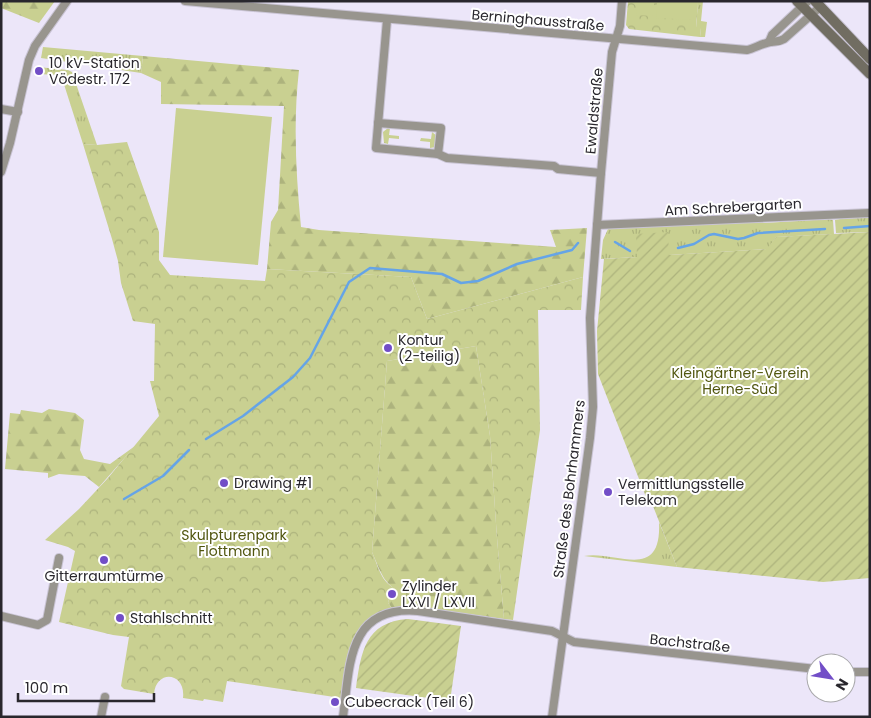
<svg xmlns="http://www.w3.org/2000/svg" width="871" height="718" font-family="Poppins,sans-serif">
	<defs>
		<pattern id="grass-tufts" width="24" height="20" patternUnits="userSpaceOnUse" patternTransform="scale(1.25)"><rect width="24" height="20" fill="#c9d091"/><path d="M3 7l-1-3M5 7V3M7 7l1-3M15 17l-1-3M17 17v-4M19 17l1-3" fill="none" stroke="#adb37d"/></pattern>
		<pattern id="forest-firs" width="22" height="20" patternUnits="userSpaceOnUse" patternTransform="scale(1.25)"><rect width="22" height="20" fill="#c9d091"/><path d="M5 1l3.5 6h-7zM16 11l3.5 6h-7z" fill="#adb37d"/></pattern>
		<pattern id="park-crowns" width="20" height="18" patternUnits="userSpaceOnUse" patternTransform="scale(1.25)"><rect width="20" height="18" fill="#c9d091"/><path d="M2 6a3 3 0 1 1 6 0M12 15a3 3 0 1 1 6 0" fill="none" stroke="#adb37d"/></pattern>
		<pattern id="garden-furrows" width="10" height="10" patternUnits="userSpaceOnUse" patternTransform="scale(1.25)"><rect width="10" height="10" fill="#c9d091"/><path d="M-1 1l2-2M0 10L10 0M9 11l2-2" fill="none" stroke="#adb37d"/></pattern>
	</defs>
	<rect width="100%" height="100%" fill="#ece6f9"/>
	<g fill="url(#grass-tufts)">
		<path d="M 698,1 L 703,1 L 701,21 L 707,22 L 705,37 L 700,37 L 701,28 L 696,28 Z"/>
		<path d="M 43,47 L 143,56 L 141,73 L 41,58 Z"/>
		<path d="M 38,67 L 68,70 L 72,72 L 97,145 L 83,144 L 61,75 L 36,74 Z"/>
		<path d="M 388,128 L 390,128 L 389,135 L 399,136 L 399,139 L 389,138 L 388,144 L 384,143 L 383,132 Z"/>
		<path d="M 432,132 L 437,136 L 436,147 L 430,148 L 430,142 L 420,141 L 421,138 L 431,139 Z"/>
		<path d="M 870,217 L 870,232 L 836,233 L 835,220 L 840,219 Z"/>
		<path d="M 829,219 L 833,220 L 834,234 L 776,237 L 768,249 L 669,255 L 637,234 L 637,257 L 601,259 L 603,240 L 608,229 L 755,221 L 765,223 Z"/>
		<path d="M 659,522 L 677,567 L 584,556 C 616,550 662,583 659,522 Z"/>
	</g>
	<g fill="url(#forest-firs)">
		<path d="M 1,1 L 55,1 L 39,23 L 1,8 Z"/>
		<path d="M 143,56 L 299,70 C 293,122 296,175 301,227 L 319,230 L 556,247 L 550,230 L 587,228 L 583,277 L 427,319 L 411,277 L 267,269 L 271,222 L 278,210 L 284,106 L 161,104 L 161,82 L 141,73 Z"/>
		<path d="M 476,346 L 490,436 L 497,538 L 504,619 L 411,606 L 392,608 L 388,603 L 389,599 L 393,596 L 406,596 C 383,584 382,575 372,552 L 387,361 Z"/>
		<path d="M 49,409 L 75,413 L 84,420 L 80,450 L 84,459 L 110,464 L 135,446 L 99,487 L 85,476 L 59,474 L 48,478 L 48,473 L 5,469 L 10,413 L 20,414 L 21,410 L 42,413 Z"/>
	</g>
	<g fill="url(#park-crowns)">
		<path d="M 628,1 L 698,1 L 696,27 L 701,28 L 700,37 L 629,29 L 626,25 Z"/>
		<path d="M 127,142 L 159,232 L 159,260 L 170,275 L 265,281 L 267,269 L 411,277 L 427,319 L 583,277 L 581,310 L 538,310 L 540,430 L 513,620 L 504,619 L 497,538 L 490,436 L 476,346 L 387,361 L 372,552 C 381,574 382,586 406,593 L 406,596 L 394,596 L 389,599 L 388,603 L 392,608 C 347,621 346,659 341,698 L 227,681 L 223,702 L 204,699 L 203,701 L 183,698 C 186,672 156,669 154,694 L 124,689 L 121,686 L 129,637 L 113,635 L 59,622 L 75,551 L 68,547 L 45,540 L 79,509 L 108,478 L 159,416 L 150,381 L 154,381 L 155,324 L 133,321 L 121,283 L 118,261 L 112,239 L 83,144 L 97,145 Z"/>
	</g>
	<g fill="url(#garden-furrows)">
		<path d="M 668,232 L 669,255 L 767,249 L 776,237 L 870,232 L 870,578 L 823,582 L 677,567 L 651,501 L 648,502 L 598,374 L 597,331 L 604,259 L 637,257 L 636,234 Z"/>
		<path d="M 408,619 L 461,626 L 450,701 L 356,688 C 361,652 365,622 408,619 Z"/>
	</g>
	<g fill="#c9d091">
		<path d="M 637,1 L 654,1 L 654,16 L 636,15 Z"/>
		<path d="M 657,1 L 698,1 L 696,20 L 656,18 Z"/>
		<path d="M 176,108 L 272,117 L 258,265 L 163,257 Z"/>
	</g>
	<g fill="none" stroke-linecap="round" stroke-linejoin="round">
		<g stroke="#65a4e7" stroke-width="2.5">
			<path d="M 844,228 L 870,226"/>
			<path d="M 615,242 L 630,251"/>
			<path d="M 678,248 L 694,244 L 709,235 L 714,234 L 738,239 L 744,238 L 758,233 L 825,229"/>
			<path d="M 206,439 L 243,416 L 293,377 L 310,358 L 349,282 L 370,268 L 442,274 L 461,283 L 478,281 L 517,264 L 572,250 L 578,243"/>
			<path d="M 124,499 L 163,476 L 189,450"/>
		</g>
		<g stroke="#c9c4d4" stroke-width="10">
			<g id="street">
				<path d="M 185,1 L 747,50 C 755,48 763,43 771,42 C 776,41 779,42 784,39 L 820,7"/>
				<path d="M 387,20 L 376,148 L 438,154 L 447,158 L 554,166 L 558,169 L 601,173"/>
				<path d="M 769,42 L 772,35 L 808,1"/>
				<path d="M 1,109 L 18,112"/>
				<path d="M 378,123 L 441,128 L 438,154"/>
				<path d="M 1,172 L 10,143 L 29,60 L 35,46 L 67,1"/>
				<path d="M 597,225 L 870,213"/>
				<path d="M 1,616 L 38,625 L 47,620 L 59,558"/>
				<path d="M 846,672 L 870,672"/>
				<path d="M 101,717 L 105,697"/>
				<path d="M 343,717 C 350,666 347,605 418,611 L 552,631 L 574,642 L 816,669"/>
				<path d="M 552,717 L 590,438 L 593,407 L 590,318 L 601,173 L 612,52 L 620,26 L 622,1"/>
			</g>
		</g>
		<g stroke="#c9c4d4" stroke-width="12">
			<g id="secondary">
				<path d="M 797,1 L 870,74"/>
				<path d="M 815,1 L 870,59"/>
			</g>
		</g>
		<use href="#street" stroke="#98958e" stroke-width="8"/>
		<use href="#secondary" stroke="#716d62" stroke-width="10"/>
	</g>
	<g fill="#724ec7" stroke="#fff" stroke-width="2">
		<circle cx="39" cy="71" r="5"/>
		<circle cx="388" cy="348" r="5"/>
		<circle cx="224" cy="483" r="5"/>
		<circle cx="608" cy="492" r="5"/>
		<circle cx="104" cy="560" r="5"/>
		<circle cx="392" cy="594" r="5"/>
		<circle cx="120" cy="618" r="5"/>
		<circle cx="335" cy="702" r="5"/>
	</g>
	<g text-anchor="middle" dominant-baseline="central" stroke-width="4" stroke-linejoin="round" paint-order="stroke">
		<g font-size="14" fill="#29272d" stroke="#fff">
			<text transform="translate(538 20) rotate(5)">Berninghausstraße</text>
			<text transform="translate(594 111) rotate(-85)">Ewaldstraße</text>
			<text transform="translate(733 207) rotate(-3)">Am Schrebergarten</text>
			<text transform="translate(569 489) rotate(-83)">Straße des Bohrhammers</text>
			<text transform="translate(690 643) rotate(6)">Bachstraße</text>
		</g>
		<g font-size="14" fill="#29272d" stroke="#fff" text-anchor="start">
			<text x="49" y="63">10 kV-Station<tspan x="49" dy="16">Vödestr. 172</tspan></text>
			<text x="398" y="340">Kontur<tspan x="398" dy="16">(2-teilig)</tspan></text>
			<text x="234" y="483">Drawing #1</text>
			<text x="618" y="484">Vermittlungsstelle<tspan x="618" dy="16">Telekom</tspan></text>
			<text x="104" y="576" text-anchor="middle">Gitterraumtürme</text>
			<text x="402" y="586">Zylinder<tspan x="402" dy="16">LXVI / LXVII</tspan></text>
			<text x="130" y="618">Stahlschnitt</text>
			<text x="345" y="702">Cubecrack (Teil 6)</text>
		</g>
		<g font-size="14" fill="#51560f" stroke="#fff">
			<text x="740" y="373">Kleingärtner-Verein<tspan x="740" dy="16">Herne-Süd</tspan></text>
			<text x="234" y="535">Skulpturenpark<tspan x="234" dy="16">Flottmann</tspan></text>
		</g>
	</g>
	<rect width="871" height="718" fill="none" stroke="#29272d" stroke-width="5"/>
	<g transform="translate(831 678) rotate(121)"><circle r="24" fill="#ffffff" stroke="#a9a9ab"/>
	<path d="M0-4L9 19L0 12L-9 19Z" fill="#724ec7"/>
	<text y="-8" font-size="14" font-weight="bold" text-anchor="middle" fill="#29272d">N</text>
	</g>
	<path d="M18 693v8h136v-8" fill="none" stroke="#29272d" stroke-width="2.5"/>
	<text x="25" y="693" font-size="15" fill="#29272d" stroke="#ffffff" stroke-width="4" paint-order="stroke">100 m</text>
</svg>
